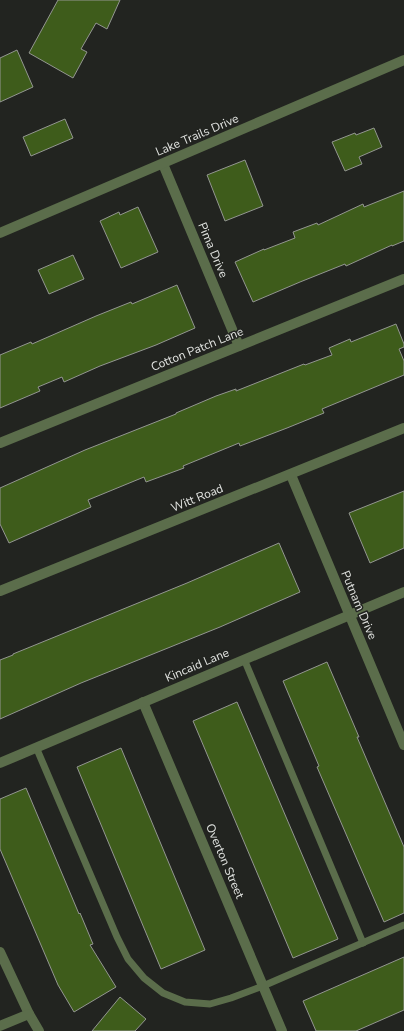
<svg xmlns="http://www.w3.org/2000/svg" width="404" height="1031" font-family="'Nunito Sans',sans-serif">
	<rect width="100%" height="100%" fill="#222420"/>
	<g fill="#3e5c1b" stroke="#939691">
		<path d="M 58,0 L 120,0 L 107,29 L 96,23 L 81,49 L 87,52 L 73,78 L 29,53 Z"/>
		<path d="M 17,50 L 33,87 L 0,102 L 0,58 Z"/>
		<path d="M 65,119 L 73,138 L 31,156 L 23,137 Z"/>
		<path d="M 374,128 L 382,147 L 359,157 L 362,164 L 345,171 L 332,142 L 355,133 L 356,135 Z"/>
		<path d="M 245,160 L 263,206 L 225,221 L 207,175 Z"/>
		<path d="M 404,191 L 404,241 L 392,246 L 392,245 L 346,266 L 345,264 L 300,282 L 253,302 L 235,262 L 264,249 L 264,250 L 295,238 L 293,232 L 317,223 L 318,225 L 363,204 L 364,207 Z"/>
		<path d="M 138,207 L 158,252 L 121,268 L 100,221 L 119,212 L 120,215 Z"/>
		<path d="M 73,255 L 84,279 L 49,294 L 38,270 Z"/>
		<path d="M 177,285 L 195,328 L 156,345 L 100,366 L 64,382 L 62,377 L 38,387 L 40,391 L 0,408 L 0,355 L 31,342 L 32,344 L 96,316 L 131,302 L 132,304 Z"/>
		<path d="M 396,324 L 404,344 L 404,347 L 399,349 L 404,361 L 404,375 L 322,409 L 324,413 L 287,428 L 240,446 L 239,443 L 183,466 L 184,468 L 146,482 L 144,477 L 88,500 L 91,507 L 9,543 L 0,524 L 0,488 L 85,450 L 176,414 L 176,413 L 216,396 L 236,389 L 236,391 L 304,364 L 305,365 L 332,355 L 329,348 L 350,339 L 351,342 Z"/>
		<path d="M 404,491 L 404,548 L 370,563 L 349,513 Z"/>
		<path d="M 279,543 L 300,592 L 220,627 L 81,683 L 0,719 L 0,660 L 13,655 L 13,654 L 187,583 Z"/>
		<path d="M 327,662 L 359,737 L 357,737 L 404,847 L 404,913 L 384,922 L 317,767 L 319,766 L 283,681 Z"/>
		<path d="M 237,702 L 338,939 L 293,958 L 193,721 Z"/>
		<path d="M 121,748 L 205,950 L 161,969 L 77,767 Z"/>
		<path d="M 26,788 L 79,914 L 80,913 L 93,944 L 90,945 L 116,987 L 74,1012 L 58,985 L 0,849 L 0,799 Z"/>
		<path d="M 404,957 L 404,1010 L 356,1031 L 316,1031 L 303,1001 Z"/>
		<path d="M 120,997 L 146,1019 L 135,1031 L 92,1031 Z"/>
	</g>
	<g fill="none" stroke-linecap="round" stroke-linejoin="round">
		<g stroke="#5b6d4b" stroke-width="7">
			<path d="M 244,659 L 363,943"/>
			<path d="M 36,747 L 117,937 L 128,959 L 144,978 L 163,993 L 185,1002 L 210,1004 L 231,998 L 263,986 L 404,925"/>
		</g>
		<g stroke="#5b6d4b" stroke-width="10">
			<path d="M 163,164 L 239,346"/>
			<path d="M 0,233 L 404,60"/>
			<path d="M 0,443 L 404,279"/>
			<path d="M 291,475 L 404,745"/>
			<path d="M 143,702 L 282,1031"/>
			<path d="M 0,763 L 404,592"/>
			<path d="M 0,952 L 29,1014 L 39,1031"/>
			<path d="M 0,1026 L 29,1014"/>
		</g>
		<path stroke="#5b6d4b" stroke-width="10" d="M 0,591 L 404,428"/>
	</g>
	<g text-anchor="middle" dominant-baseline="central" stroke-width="3" stroke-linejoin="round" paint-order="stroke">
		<g font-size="12" fill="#e3e5e2" stroke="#222420">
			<text transform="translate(197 135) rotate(-23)">Lake Trails Drive</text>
			<text transform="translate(213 250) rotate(67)">Pima Drive</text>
			<text transform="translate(197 349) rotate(-22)">Cotton Patch Lane</text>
			<text transform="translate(197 498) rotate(-22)">Witt Road</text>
			<text transform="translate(359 605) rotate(67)">Putnam Drive</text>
			<text transform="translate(197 665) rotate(-23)">Kincaid Lane</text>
			<text transform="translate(225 861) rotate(67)">Overton Street</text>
		</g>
	</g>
</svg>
